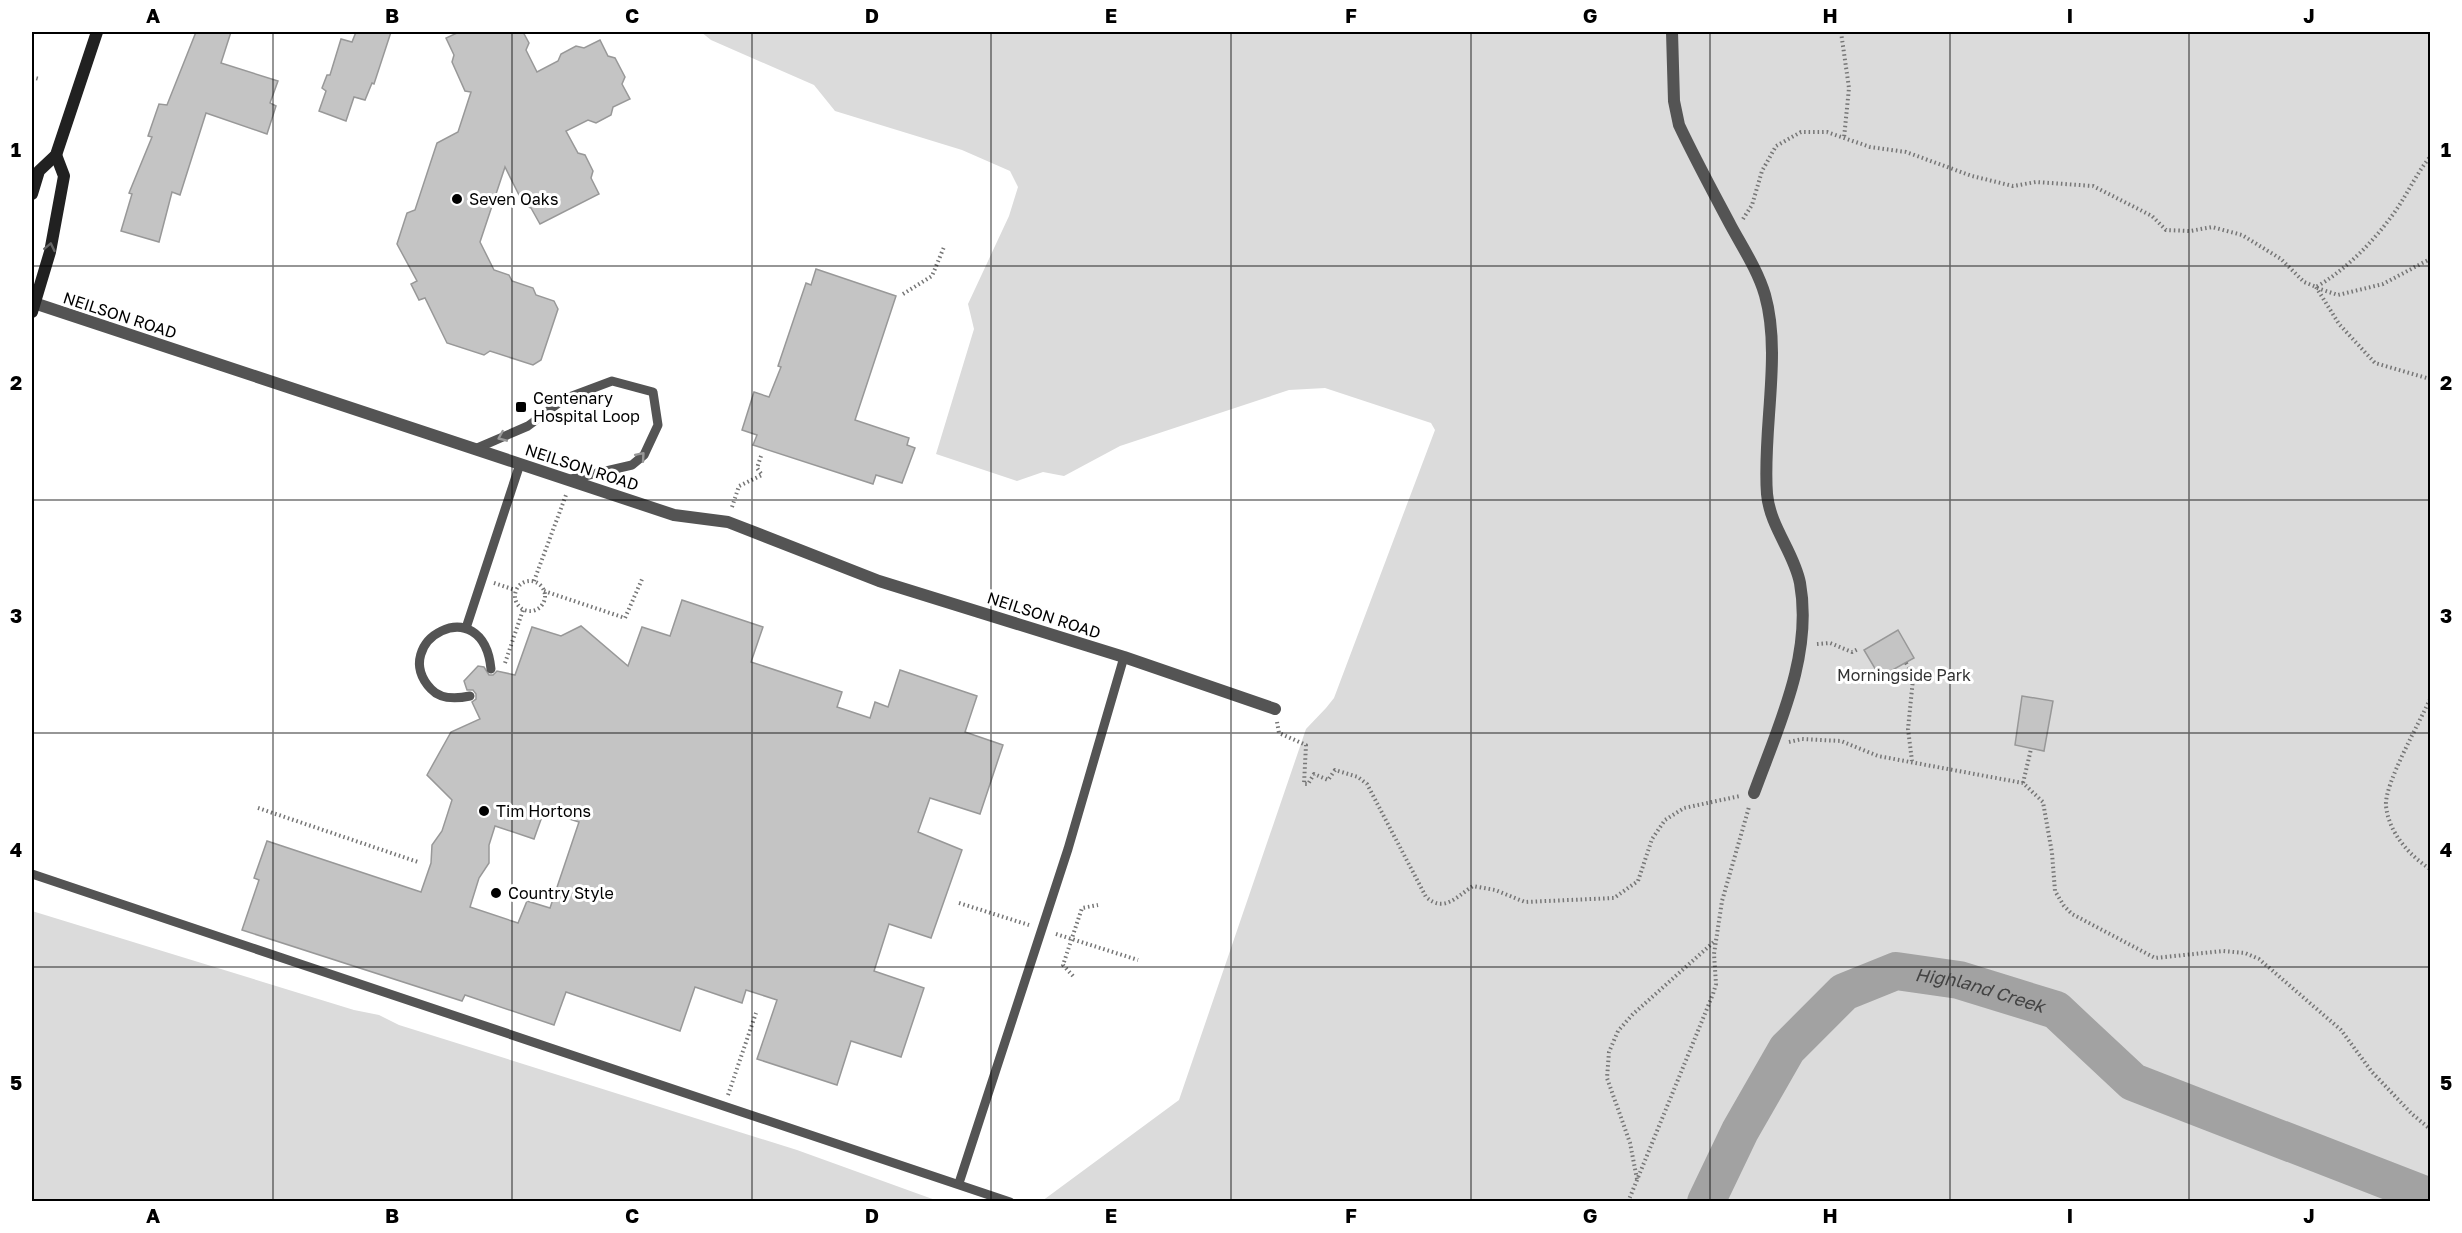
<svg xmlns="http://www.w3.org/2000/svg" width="2462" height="1233" font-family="'Golos Text',sans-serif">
	<rect width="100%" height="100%" fill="#fff"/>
	<g fill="#dbdbdb">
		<path d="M 701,32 L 2430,32 L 2430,1201 L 1042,1201 L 1179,1100 L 1306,729 L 1326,708 L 1334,698 L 1435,430 L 1431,423 L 1325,388 L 1289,390 L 1120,446 L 1064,476 L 1043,472 L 1017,481 L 936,454 L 974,329 L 968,304 L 1009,216 L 1018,187 L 1010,171 L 962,150 L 835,111 L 814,85 L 711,40 Z"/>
		<path d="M 32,911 L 354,1010 L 379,1015 L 399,1025 L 797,1150 L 938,1201 L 32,1201 Z"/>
	</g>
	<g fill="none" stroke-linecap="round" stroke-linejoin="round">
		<path stroke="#a2a2a2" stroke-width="38" id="s1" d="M 1706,1202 L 1740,1131 L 1787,1049 L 1844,992 L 1896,971 L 1959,980 L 2056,1010 L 2133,1082 L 2430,1197"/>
	</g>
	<g fill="#c4c4c4" stroke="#989898" stroke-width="1.5" fill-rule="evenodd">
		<path d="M 196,32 L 231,32 L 221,63 L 278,81 L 270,103 L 276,106 L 267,134 L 206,113 L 180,195 L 172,192 L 159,242 L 121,231 L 132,194 L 129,193 L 152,137 L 148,136 L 159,104 L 167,105 Z"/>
		<path d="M 356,32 L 391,32 L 374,84 L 372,83 L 365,100 L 354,97 L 346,121 L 319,111 L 326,91 L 322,88 L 327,75 L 330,75 L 341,39 L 352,42 Z"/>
		<path d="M 459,32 L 523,32 L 529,43 L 526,50 L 537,72 L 558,61 L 561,54 L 576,46 L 584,48 L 600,40 L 608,56 L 615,58 L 625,77 L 622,84 L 630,99 L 613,107 L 611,115 L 596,123 L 588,120 L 566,131 L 578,153 L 585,155 L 593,171 L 591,178 L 599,194 L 540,224 L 531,208 L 524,205 L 505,167 L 480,242 L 494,270 L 509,275 L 512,281 L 533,288 L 536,295 L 554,301 L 558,309 L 541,360 L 533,365 L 490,351 L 484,355 L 447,343 L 425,298 L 419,300 L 411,284 L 417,281 L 397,244 L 407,213 L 415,210 L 437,143 L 458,132 L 471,92 L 465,91 L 452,62 L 454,55 L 446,38 Z"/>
		<path d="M 816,269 L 896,296 L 855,420 L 909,438 L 907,445 L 915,448 L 902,483 L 876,475 L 873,484 L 753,445 L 757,435 L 742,430 L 754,392 L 769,397 L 781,367 L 778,366 L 806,283 L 811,285 Z"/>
		<path d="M 682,600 L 763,627 L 751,662 L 842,692 L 837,707 L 870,718 L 875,702 L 888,707 L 900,670 L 977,696 L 965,732 L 1003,745 L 980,814 L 930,798 L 918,832 L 962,850 L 931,938 L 889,924 L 874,971 L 924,988 L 901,1057 L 851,1041 L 837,1085 L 757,1059 L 777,1000 L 746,990 L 742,1003 L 695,987 L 680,1031 L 566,992 L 554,1025 L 465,995 L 462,1001 L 242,930 L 259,880 L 254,878 L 267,841 L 421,892 L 431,863 L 432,845 L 442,831 L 452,800 L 427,775 L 451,732 L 480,719 L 472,702 L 476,699 L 476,694 L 473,690 L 467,690 L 464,681 L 478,666 L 484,667 L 489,675 L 493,675 L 497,671 L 515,675 L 532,627 L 561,636 L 581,626 L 628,666 L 642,627 L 670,636 ZM 544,811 L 579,822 L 550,908 L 527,901 L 518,923 L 470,907 L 479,878 L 489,863 L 489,845 L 495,826 L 534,839 Z"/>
		<path d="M 1898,630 L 1914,658 L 1880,677 L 1864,650 Z"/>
		<path d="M 2022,696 L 2053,701 L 2044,751 L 2015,745 Z"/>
	</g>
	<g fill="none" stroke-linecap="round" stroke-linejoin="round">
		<g stroke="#767676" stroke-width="4" stroke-dasharray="1.5 3" stroke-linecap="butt">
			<path d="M 1841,32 L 1849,88 L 1844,138"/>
			<path d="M 32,77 L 39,79"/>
			<path d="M 1743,219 L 1752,205 L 1762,171 L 1776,146 L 1801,132 L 1827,132 L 1870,147 L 1906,152 L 1972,176 L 2013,186 L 2036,182 L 2093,186 L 2152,216 L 2166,230 L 2190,231 L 2212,227 L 2242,235 L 2281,259 L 2304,282 L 2316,287 C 2347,269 2373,242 2394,213 C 2407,195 2416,174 2430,157"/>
			<path d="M 2316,287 L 2339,324 L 2375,363 L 2430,379"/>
			<path d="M 2317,288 L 2338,295 L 2383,284 L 2430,259"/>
			<path d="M 903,294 L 932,276 L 944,247"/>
			<path d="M 732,507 L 739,486 L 762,475 L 757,468 L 761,456"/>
			<circle cx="530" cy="596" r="15"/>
			<path d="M 534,581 L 566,495"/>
			<path d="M 494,583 L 515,590"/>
			<path d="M 544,591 L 625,618 L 643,577"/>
			<path d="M 1817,644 L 1830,643 L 1852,652 L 1858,649"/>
			<path d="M 505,663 L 523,610"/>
			<path d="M 1906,663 L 1911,671 L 1913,679 L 1908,729 L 1912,761"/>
			<path d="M 2430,699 C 2420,722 2384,784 2386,806 C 2389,833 2409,855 2430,869"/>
			<path d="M 1277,722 L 1279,733 L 1306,745 L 1304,784 L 1308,784 L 1314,774 L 1328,780 L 1335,770 L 1358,777 L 1367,784 L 1426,897 C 1444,913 1456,897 1473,886 L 1495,890 L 1525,902 L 1614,898 L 1638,881 L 1652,839 L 1665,820 L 1684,808 L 1740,796"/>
			<path d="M 1789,742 L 1802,739 L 1841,741 L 1878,756 L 2023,783 L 2043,802 L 2052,853 L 2055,891 L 2064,906 L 2072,914 L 2155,958 L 2223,951 L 2245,953 L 2259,959 L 2341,1030 L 2372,1072 L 2412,1114 L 2430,1129"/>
			<path d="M 2023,783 L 2031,749"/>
			<path d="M 258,808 L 418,862"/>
			<path d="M 959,903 L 1029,925"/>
			<path d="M 1056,934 L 1138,960"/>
			<path d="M 1073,976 L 1063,965 L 1082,908 L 1098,905"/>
			<path d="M 728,1095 L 756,1013"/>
			<path d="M 1637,1179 L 1630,1143 L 1607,1078 L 1609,1052 L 1618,1031 L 1633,1014 L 1715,941"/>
			<path d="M 1628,1202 L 1713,994 L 1716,984 L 1714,954 L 1722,901 L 1749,807"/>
		</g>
		<g stroke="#545454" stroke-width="9">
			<path d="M 475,449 L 528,426 L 564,399 L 612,381 L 653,392 L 658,425 L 644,455 L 632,465 L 567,480"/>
			<path d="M 466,628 L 520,464"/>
			<path d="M 470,696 C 456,699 441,700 431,689 C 387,642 483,588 491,669"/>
			<path d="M 32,874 L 1010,1202"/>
			<path d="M 959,1183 L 1068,849 L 1124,657"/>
		</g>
		<g stroke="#545454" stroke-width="12">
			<path d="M 1672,32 L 1674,101 L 1679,125 C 1695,159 1713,192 1731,226 C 1743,248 1758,271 1765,295 C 1782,355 1762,431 1767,494 C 1770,527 1794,552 1800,583 C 1813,655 1778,727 1754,793"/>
			<path d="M 34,303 L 674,515 L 728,522 L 879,581 L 1124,657 L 1275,709"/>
		</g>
		<g stroke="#212121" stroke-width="12">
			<path d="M 32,194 L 39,171 L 56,155 L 97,32"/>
			<path d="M 32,312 L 50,252 L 64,176 L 56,155"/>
		</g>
	</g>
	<defs><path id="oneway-chevron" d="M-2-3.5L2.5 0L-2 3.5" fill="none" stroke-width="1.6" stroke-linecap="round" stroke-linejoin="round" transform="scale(1.5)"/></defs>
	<use stroke="#646464" href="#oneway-chevron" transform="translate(50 247) rotate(-78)"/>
	<g stroke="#989898">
		<use href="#oneway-chevron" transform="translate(502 437) rotate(157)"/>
		<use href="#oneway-chevron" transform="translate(641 456) rotate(-49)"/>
	</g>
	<path fill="none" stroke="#000" stroke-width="1.5" stroke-opacity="0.55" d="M 273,32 L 273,1202M 512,32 L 512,1202M 752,32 L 752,1202M 991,32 L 991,1202M 1231,32 L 1231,1202M 1471,32 L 1471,1202M 1710,32 L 1710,1202M 1950,32 L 1950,1202M 2189,32 L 2189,1202M 32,266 L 2430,266M 32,500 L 2430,500M 32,733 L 2430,733M 32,967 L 2430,967"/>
	<g fill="#000" stroke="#fff" stroke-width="2">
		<circle cx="457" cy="199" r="6"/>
		<rect x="515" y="401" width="12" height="12" rx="3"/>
		<circle cx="484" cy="811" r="6"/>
		<circle cx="496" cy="893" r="6"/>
	</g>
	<g text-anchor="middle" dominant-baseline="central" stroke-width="6" stroke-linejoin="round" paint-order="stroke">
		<g font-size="16" fill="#000" stroke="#fff" text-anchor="start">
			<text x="469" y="199">Seven Oaks</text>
			<text x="533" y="398">Centenary<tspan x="533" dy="18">Hospital Loop</tspan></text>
			<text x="496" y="811">Tim Hortons</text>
			<text x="508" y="893">Country Style</text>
		</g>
		<g font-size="16" fill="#000" stroke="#fff">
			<text transform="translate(120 315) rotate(18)">NEILSON ROAD</text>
			<text transform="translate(582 467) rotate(18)">NEILSON ROAD</text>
			<text transform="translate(1044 615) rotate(18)">NEILSON ROAD</text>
		</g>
		<g font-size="16" fill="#323232" stroke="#fff">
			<text x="1904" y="675">Morningside Park</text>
		</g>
		<g font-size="18" font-style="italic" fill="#434343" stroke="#fff">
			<text stroke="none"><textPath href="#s1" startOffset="396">Highland Creek</textPath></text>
		</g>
	</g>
	<rect width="2462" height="1233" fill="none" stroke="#ffffff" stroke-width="66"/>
	<rect x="33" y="33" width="2396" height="1167" fill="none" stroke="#000" stroke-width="2"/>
	<g font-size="20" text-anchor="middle" font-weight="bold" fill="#000">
		<text x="153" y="23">A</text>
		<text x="392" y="23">B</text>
		<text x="632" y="23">C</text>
		<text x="872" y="23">D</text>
		<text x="1111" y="23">E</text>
		<text x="1351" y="23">F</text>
		<text x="1590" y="23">G</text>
		<text x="1830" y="23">H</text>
		<text x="2070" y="23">I</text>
		<text x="2309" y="23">J</text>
		<text x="16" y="157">1</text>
		<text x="2446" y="157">1</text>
		<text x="16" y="390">2</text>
		<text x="2446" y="390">2</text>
		<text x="16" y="623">3</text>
		<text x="2446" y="623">3</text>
		<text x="16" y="857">4</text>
		<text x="2446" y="857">4</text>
		<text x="16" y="1090">5</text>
		<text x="2446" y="1090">5</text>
		<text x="153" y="1223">A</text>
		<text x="392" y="1223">B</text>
		<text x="632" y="1223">C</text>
		<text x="872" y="1223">D</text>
		<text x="1111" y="1223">E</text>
		<text x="1351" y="1223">F</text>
		<text x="1590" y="1223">G</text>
		<text x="1830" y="1223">H</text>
		<text x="2070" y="1223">I</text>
		<text x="2309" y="1223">J</text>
	</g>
</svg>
